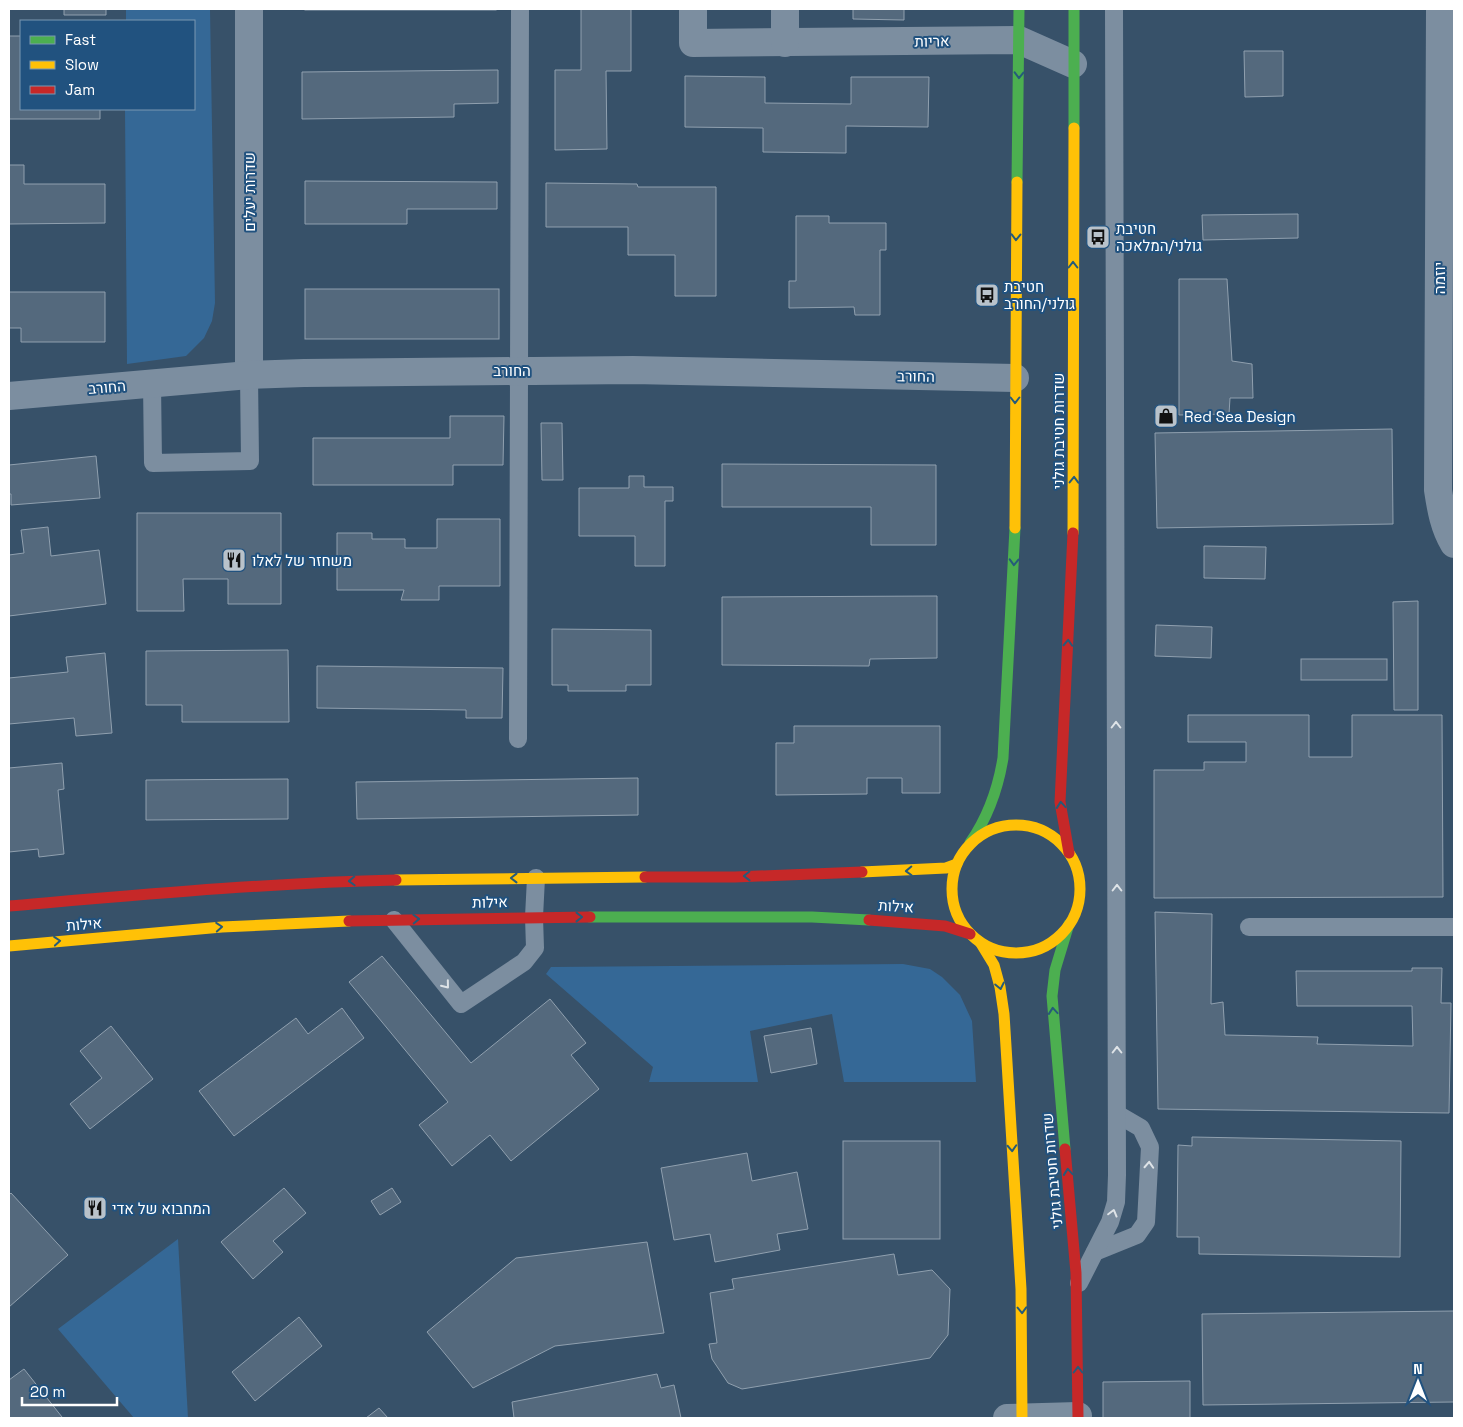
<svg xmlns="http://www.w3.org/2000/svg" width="1463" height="1427" font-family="'Space Grotesk',Heebo,sans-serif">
	<rect width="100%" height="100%" fill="#375169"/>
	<g fill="#356896">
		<path d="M 126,9 L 210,9 L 215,303 L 212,321 L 204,338 L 186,356 L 127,364 L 125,109 L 194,109 L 194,21 L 126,21 Z"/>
		<path d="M 903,964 L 930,969 L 942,977 L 960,995 L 972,1021 L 976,1082 L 844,1082 L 832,1014 L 750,1031 L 758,1082 L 649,1082 L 653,1067 L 546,974 L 551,967 Z"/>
		<path d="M 178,1239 L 188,1418 L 134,1418 L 58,1329 Z"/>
	</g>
	<g fill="#54697d" stroke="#90a0af">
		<path d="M 9,9 L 106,9 L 106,15 L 64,15 L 64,9 Z"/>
		<rect x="305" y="9" width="191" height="1"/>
		<path d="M 581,9 L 631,9 L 631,71 L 606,71 L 607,149 L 555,150 L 555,70 L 581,70 Z"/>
		<path d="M 853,9 L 904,9 L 904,20 L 853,19 Z"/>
		<path d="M 9,36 L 21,36 L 21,109 L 100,109 L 100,119 L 9,119 Z"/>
		<path d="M 1244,51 L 1283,51 L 1283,96 L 1245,97 Z"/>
		<path d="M 498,70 L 498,103 L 454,104 L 454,117 L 302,119 L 302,72 Z"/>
		<path d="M 685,76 L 765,77 L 765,103 L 851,104 L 851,77 L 929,77 L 928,127 L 846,126 L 846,153 L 763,152 L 763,128 L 685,127 Z"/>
		<path d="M 9,165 L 24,165 L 24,184 L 105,184 L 105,223 L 9,224 Z"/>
		<path d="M 305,181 L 497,182 L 497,209 L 407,209 L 407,224 L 305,224 Z"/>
		<path d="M 546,183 L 637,184 L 638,187 L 716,187 L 716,296 L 675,296 L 675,255 L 628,255 L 628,227 L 546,227 Z"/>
		<path d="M 1298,214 L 1298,238 L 1203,240 L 1202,215 Z"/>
		<path d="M 796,216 L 829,216 L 829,223 L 886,223 L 886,250 L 880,250 L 880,315 L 855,315 L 854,307 L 789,308 L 789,281 L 796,281 Z"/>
		<path d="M 1179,279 L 1227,279 L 1232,361 L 1252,364 L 1253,398 L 1230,398 L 1229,414 L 1179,415 Z"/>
		<rect x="305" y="289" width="194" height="50"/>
		<path d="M 9,292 L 105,292 L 105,342 L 21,342 L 21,328 L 9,328 Z"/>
		<path d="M 450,416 L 504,416 L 503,465 L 453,465 L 453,485 L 313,485 L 313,438 L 450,438 Z"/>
		<path d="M 541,423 L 562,423 L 563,480 L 542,480 Z"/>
		<path d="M 1392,429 L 1393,524 L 1157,528 L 1155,433 Z"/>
		<path d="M 96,456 L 100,498 L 11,505 L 11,494 L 9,494 L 9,465 Z"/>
		<path d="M 722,464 L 936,465 L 936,545 L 871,545 L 871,507 L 722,507 Z"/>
		<path d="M 629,476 L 644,476 L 644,487 L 673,487 L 673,501 L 665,501 L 665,566 L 635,566 L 635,536 L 579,536 L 579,488 L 629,488 Z"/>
		<path d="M 137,513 L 281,513 L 281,604 L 228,604 L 228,579 L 183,579 L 184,611 L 137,611 Z"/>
		<path d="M 437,519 L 500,519 L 500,586 L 439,586 L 439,600 L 401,600 L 404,590 L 337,590 L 337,533 L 372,533 L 372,539 L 405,539 L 405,548 L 437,548 Z"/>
		<path d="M 48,527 L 51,556 L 99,550 L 106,604 L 9,616 L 9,555 L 24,553 L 21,530 Z"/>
		<path d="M 1204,546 L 1266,547 L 1265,579 L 1204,578 Z"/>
		<path d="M 937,596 L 937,658 L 870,659 L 869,666 L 722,665 L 722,597 Z"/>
		<path d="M 1418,601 L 1418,710 L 1394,710 L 1393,602 Z"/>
		<path d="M 1156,625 L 1212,627 L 1211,658 L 1155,656 Z"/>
		<path d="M 552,629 L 651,630 L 651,685 L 626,685 L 626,691 L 568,691 L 568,685 L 552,685 Z"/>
		<path d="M 288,650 L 289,722 L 182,722 L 182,705 L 146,705 L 146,651 Z"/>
		<path d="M 105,653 L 112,733 L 76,736 L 74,718 L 9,724 L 9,678 L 68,672 L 66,657 Z"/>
		<rect x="1301" y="659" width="86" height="21"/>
		<path d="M 317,666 L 503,668 L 502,718 L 466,718 L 466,710 L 317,708 Z"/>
		<path d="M 1188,715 L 1309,715 L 1309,757 L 1352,757 L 1352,715 L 1442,715 L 1443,897 L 1154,898 L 1154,770 L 1204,770 L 1204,762 L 1246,762 L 1246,742 L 1188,742 Z"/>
		<path d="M 794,726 L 940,726 L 940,793 L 902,793 L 902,778 L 867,778 L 867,794 L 776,795 L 776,743 L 794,743 Z"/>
		<path d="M 62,763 L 64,789 L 58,790 L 64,854 L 39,857 L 38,849 L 9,852 L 9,768 Z"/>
		<path d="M 638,778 L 638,815 L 357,819 L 356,782 Z"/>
		<path d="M 288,779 L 288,819 L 146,820 L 146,780 Z"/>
		<path d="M 1155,912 L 1212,914 L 1211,1004 L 1223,1002 L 1225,1035 L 1318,1037 L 1317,1044 L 1413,1046 L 1412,1006 L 1297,1006 L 1296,971 L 1412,971 L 1412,968 L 1442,968 L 1441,1003 L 1451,1003 L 1449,1113 L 1158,1109 Z"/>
		<path d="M 382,956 L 471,1063 L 550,999 L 586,1043 L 571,1055 L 599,1089 L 511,1161 L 490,1135 L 452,1166 L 419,1125 L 448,1102 L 349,982 Z"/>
		<path d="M 342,1008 L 364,1038 L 234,1136 L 199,1091 L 296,1018 L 308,1034 Z"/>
		<path d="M 111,1026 L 153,1079 L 90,1129 L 70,1104 L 102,1078 L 80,1051 Z"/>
		<path d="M 811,1028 L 817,1064 L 771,1073 L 764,1036 Z"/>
		<path d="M 1192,1137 L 1401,1141 L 1400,1257 L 1199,1254 L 1199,1237 L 1177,1237 L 1178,1145 L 1192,1146 Z"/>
		<rect x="843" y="1141" width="97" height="98"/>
		<path d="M 747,1153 L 752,1181 L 797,1172 L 808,1229 L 777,1234 L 780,1250 L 715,1262 L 710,1234 L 674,1240 L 661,1168 Z"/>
		<path d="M 284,1188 L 306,1213 L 273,1241 L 283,1252 L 253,1279 L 221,1242 Z"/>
		<path d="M 392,1188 L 401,1202 L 380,1215 L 371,1201 Z"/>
		<path d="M 11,1193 L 68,1255 L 9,1307 L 9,1195 Z"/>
		<path d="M 647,1242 L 664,1333 L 555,1346 L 473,1388 L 427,1332 L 516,1258 Z"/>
		<path d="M 894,1254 L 898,1275 L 932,1270 L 950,1289 L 948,1335 L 930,1358 L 742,1389 L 728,1383 L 712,1359 L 709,1344 L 717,1343 L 710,1293 L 734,1289 L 732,1279 Z"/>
		<path d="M 1454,1311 L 1454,1402 L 1203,1405 L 1202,1314 Z"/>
		<path d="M 299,1317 L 322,1346 L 255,1401 L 232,1372 Z"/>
		<path d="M 24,1369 L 62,1417 L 61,1418 L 9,1418 L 9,1380 Z"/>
		<path d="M 657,1374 L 661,1388 L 674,1385 L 681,1418 L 510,1418 L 514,1418 L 512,1402 Z"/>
		<path d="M 1190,1381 L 1190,1418 L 1103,1418 L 1103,1382 Z"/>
		<path d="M 379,1408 L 388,1418 L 366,1418 Z"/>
	</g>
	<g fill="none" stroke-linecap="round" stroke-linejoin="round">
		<g stroke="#7c8ea0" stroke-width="18">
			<path d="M 152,383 L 153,463 L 250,461 L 249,375"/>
			<path d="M 518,739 L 520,9"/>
			<path d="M 394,920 L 461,1004 L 524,962 L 535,948 L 534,917 L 536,878"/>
			<path d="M 1249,927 L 1454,927"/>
			<path d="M 1095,1252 L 1137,1235 L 1146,1222 L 1150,1147 L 1141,1128 L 1117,1114"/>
			<path d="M 1079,1283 L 1110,1222 L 1116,1202 L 1117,1175 L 1114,9"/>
		</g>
		<g stroke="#7c8ea0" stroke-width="28">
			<path d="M 249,9 L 249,375"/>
			<path d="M 693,9 L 693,43 L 1019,40 L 1073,64"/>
			<path d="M 785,9 L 785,43"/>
			<path d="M 1440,9 L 1438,490 C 1441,510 1444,527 1454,544"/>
			<path d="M 9,396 L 249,375 L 304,373 L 633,370 L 1015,378"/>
			<path d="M 1007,1418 L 1078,1416"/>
		</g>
		<g stroke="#4caf50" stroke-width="11">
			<path d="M 1074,128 L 1074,9"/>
			<path d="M 1017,182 L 1019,9"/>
			<path d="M 970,843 C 988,817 998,789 1003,758 L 1015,528"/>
			<path d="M 590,917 L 812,917 L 869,920"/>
			<path d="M 1065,1149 L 1052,996 L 1055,970 L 1069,924"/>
		</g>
		<g stroke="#ffc107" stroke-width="11">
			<path d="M 1015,528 L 1017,182"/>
			<path d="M 1073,533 L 1074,128"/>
			<circle cx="1016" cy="889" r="64"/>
			<path d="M 862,872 L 946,868 L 957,864"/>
			<path d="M 396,880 L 645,877"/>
			<path d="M 980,942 L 994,965 L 1000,987 L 1004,1014 L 1021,1289 L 1022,1418"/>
			<path d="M 9,946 L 222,927 L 349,921"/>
		</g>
		<g stroke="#c62828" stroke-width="11">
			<path d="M 1069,853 L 1060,802 L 1073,533"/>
			<path d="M 645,877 L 735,877 L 862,872"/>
			<path d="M 9,906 C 138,895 267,883 396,880"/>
			<path d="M 869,920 L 945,926 L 970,934"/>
			<path d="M 349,921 L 590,917"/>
			<path d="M 1065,1149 L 1076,1273 L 1078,1418"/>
		</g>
	</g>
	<defs><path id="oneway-chevron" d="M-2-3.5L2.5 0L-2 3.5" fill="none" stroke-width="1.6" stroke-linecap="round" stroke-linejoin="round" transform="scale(1.25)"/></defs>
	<g stroke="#255b7a">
		<use href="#oneway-chevron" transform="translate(1019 75) rotate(91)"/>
		<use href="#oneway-chevron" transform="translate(1016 237) rotate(91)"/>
		<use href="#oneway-chevron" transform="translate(1073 265) rotate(-90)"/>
		<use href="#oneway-chevron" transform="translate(1015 400) rotate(90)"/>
		<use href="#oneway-chevron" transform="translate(1074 480) rotate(-89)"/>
		<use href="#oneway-chevron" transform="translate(1014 562) rotate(92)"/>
		<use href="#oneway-chevron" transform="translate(1068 643) rotate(-87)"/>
		<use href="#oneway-chevron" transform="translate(1061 805) rotate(-95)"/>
		<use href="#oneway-chevron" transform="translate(909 871) rotate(178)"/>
		<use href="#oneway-chevron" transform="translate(747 876) rotate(179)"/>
		<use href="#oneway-chevron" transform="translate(514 878) rotate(180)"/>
		<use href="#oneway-chevron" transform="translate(352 881) rotate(178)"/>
		<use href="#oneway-chevron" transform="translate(579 917)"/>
		<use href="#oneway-chevron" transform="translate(416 919) rotate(-2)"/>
		<use href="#oneway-chevron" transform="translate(219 927) rotate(-4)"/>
		<use href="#oneway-chevron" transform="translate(57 941) rotate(-5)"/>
		<use href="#oneway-chevron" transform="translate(1000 986) rotate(78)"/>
		<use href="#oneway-chevron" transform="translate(1053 1011) rotate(-95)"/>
		<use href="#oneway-chevron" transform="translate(1012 1148) rotate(87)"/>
		<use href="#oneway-chevron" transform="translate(1068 1172) rotate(-95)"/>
		<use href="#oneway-chevron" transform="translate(1022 1310) rotate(88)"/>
		<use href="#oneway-chevron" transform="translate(1078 1370) rotate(-90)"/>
	</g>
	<g stroke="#dee3e7">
		<use href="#oneway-chevron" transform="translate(1116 725) rotate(-90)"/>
		<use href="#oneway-chevron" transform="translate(1117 888) rotate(-90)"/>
		<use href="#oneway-chevron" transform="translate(446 985) rotate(51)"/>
		<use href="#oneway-chevron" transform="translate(1117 1050) rotate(-90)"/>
		<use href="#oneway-chevron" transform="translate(1149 1165) rotate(-87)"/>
		<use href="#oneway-chevron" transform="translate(1113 1213) rotate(-75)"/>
	</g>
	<defs>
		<g id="bus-square" transform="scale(1.25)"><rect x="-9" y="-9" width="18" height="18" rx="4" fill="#b9c2ca" stroke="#21527f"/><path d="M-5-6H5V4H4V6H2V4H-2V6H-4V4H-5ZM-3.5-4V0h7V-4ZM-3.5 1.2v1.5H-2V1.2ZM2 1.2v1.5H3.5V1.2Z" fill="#111"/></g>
		<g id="shop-square" transform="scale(1.25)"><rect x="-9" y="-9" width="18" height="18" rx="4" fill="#b9c2ca" stroke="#21527f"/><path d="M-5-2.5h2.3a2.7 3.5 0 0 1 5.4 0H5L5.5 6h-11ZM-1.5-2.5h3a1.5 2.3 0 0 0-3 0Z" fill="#111"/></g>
		<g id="restaurant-square" transform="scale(1.25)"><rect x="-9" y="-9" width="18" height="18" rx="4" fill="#b9c2ca" stroke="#21527f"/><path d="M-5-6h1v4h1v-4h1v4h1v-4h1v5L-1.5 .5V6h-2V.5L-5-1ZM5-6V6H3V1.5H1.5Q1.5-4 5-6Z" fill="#111"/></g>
	</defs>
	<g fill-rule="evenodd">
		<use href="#bus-square" x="1098" y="237"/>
		<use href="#bus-square" x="987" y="295"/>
		<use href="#shop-square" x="1166" y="416"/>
		<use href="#restaurant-square" x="234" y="560"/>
		<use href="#restaurant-square" x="95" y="1208"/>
	</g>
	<g text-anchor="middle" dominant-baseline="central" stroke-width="4" stroke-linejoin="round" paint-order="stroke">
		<g font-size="15" fill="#fff" stroke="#21527f">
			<text transform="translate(932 41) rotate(-1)">אריות</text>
			<text transform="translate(249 192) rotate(-90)">שדרות יעלים</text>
			<text transform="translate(1439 278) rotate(-90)">יוזמה</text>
			<text x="512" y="370">החורב</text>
			<text transform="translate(916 376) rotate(1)">החורב</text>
			<text transform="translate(107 387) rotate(-5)">החורב</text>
			<text transform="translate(1058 431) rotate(-90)">שדרות חטיבת גולני</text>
			<text transform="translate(490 902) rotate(-1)">אילות</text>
			<text transform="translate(896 906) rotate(3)">אילות</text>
			<text transform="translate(84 924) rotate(-5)">אילות</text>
			<text transform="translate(1052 1171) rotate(-95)">שדרות חטיבת גולני</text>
		</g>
		<g font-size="15" fill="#fff" stroke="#21527f" text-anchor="start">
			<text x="1116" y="228">חטיבת<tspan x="1116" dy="17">גולני/המלאכה</tspan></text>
			<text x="1004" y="286">חטיבת<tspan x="1004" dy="17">גולני/החורב</tspan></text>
			<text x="1184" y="416">Red Sea Design</text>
			<text x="252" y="560">משחזר של לאלו</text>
			<text x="112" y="1208">המחבוא של אדי</text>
		</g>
	</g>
	<rect width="1463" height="1427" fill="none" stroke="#ffffff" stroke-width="20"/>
	<rect x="20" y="20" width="175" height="90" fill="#21527f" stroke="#7a97b2"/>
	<rect x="30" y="36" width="25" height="8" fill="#4caf50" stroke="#7a97b2"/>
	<text x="65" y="45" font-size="15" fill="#ffffff">Fast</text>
	<rect x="30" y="61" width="25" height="8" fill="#ffc107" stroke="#7a97b2"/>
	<text x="65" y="70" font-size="15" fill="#ffffff">Slow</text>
	<rect x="30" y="86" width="25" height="8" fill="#c62828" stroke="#7a97b2"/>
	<text x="65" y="95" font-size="15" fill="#ffffff">Jam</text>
	<g transform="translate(1418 1382)" stroke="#21527f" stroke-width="4" paint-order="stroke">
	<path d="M0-4L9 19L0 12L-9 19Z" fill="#ffffff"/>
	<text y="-8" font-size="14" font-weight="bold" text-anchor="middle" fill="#ffffff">N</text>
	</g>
	<path d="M22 1397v8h95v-8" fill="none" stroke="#ffffff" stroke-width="2.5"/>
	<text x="30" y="1397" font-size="15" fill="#ffffff" stroke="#21527f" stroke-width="4" paint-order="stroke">20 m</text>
</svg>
